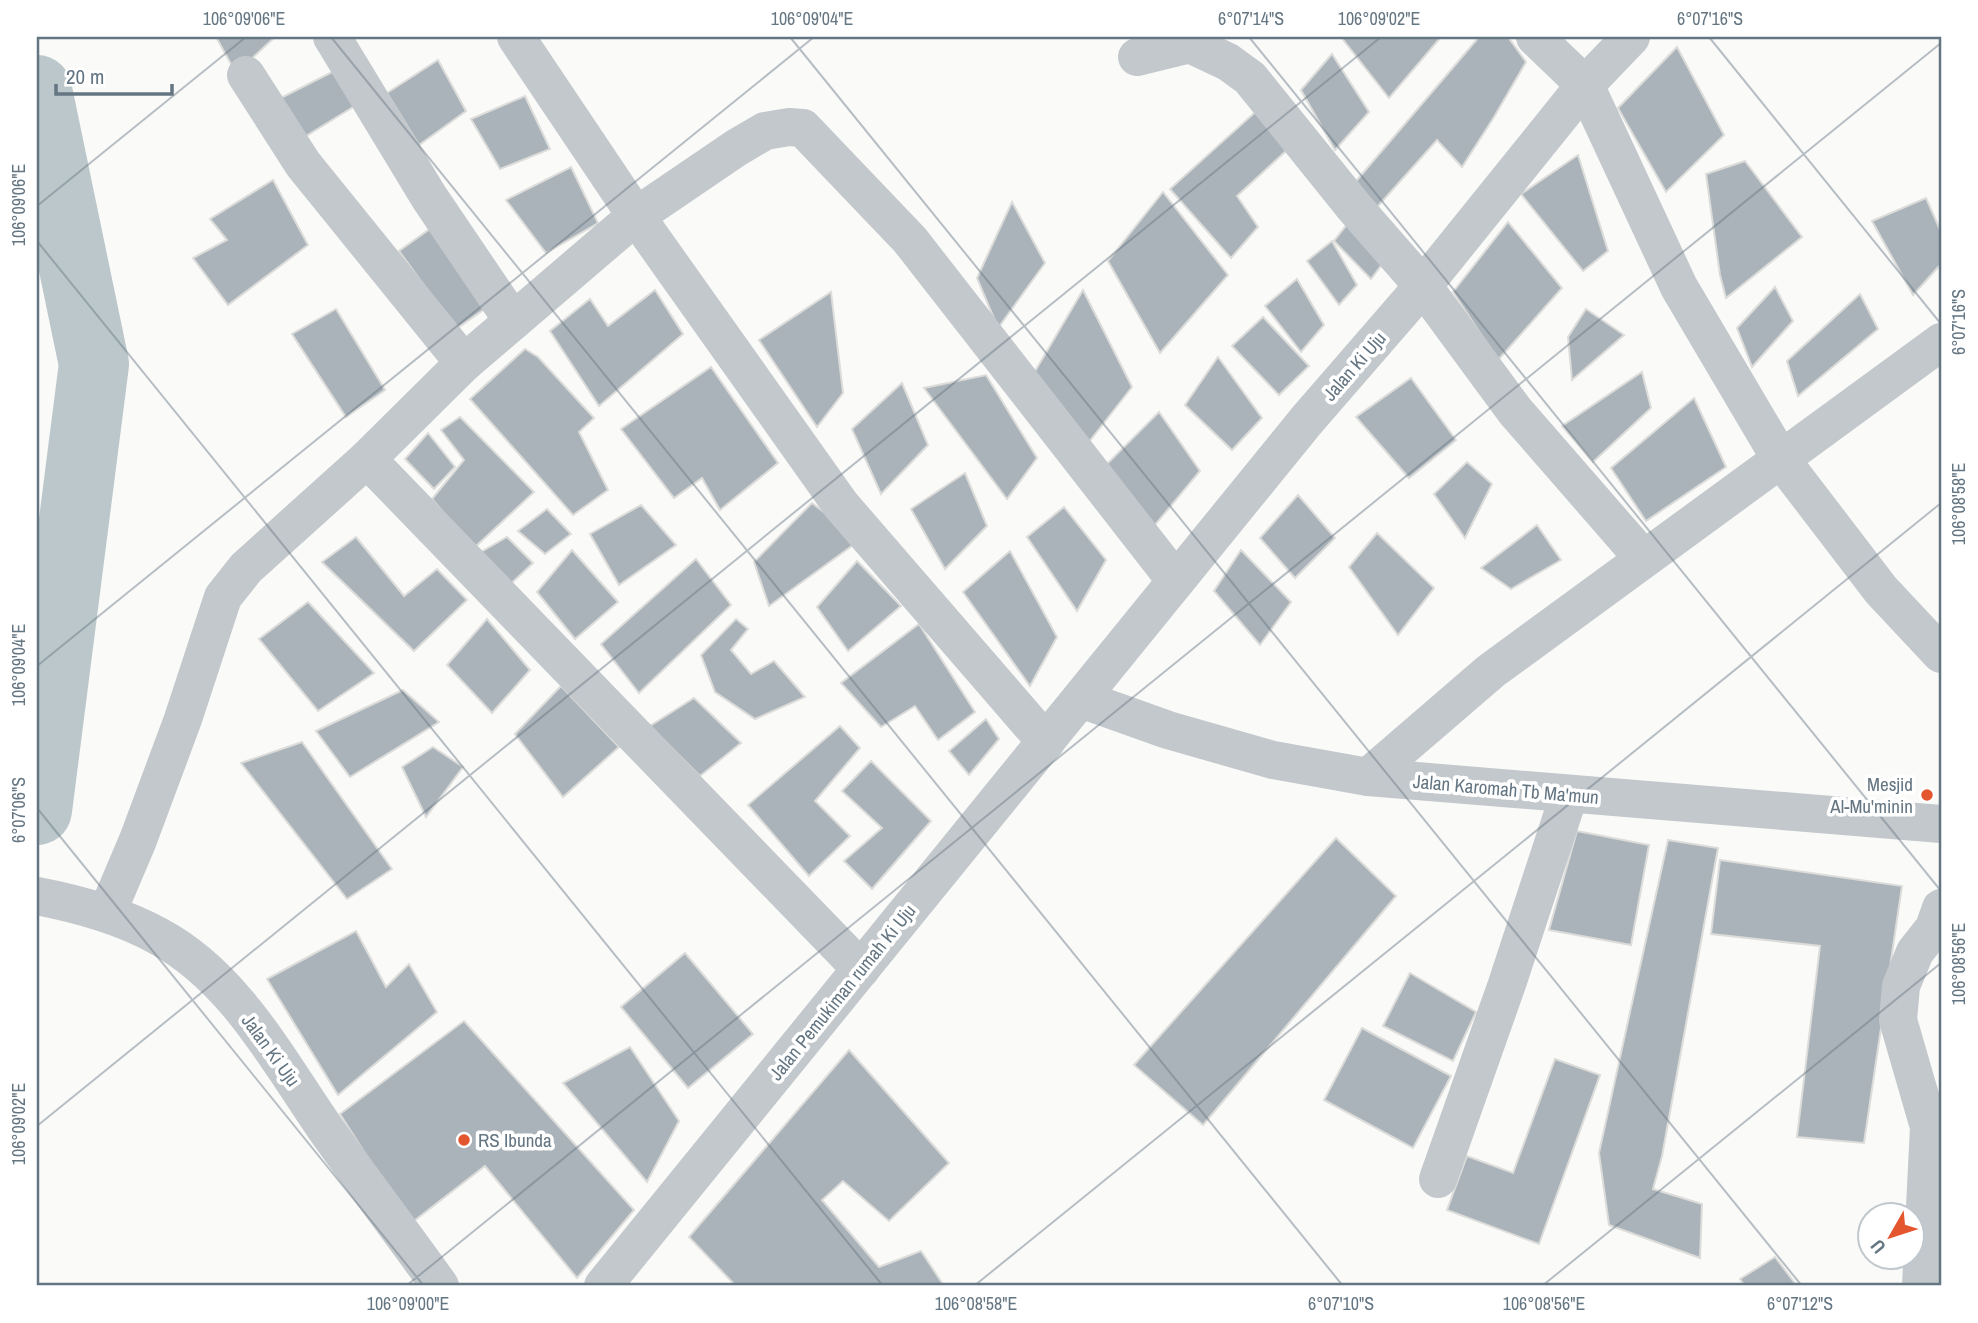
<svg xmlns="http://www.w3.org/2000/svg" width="1978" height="1323" font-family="'Archivo Narrow',sans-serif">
	<rect width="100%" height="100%" fill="#fafaf8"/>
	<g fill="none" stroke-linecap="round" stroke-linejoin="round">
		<path stroke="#bbc7cb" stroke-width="70" d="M 37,90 L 94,364 L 37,810"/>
	</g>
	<g fill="#aab3b9" stroke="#dcdcda" stroke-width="2">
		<path d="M 216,37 L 275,37 L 236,73 Z"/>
		<path d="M 1341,37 L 1441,37 L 1389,98 Z"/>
		<path d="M 1479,37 L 1508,37 L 1526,62 L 1494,117 L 1462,167 L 1437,140 L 1370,215 L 1346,193 Z"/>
		<path d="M 1677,47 L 1724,135 L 1666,192 L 1618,108 Z"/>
		<path d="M 1332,54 L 1369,112 L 1335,150 L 1301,90 Z"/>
		<path d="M 438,60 L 466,111 L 419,145 L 387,93 Z"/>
		<path d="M 342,67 L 366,99 L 293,144 L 269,104 Z"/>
		<path d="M 525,96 L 550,149 L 500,169 L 471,119 Z"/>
		<path d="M 1262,106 L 1286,151 L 1237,196 L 1258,227 L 1231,258 L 1170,189 Z"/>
		<path d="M 1578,155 L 1608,251 L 1583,271 L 1521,194 Z"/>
		<path d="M 1745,161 L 1802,237 L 1726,298 L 1720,275 L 1706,174 Z"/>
		<path d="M 571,167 L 598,223 L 546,253 L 506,200 Z"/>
		<path d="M 273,180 L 308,245 L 228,305 L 193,258 L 227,240 L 210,219 Z"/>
		<path d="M 1163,192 L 1228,275 L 1160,353 L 1108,261 Z"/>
		<path d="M 1926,198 L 1941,232 L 1941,264 L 1913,295 L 1872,221 Z"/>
		<path d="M 1012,202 L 1045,263 L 998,328 L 977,278 Z"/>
		<path d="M 1349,222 L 1389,255 L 1371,279 L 1334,241 Z"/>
		<path d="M 1508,222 L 1562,288 L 1498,360 L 1453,292 Z"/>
		<path d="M 434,226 L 493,303 L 456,329 L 399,251 Z"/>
		<path d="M 1332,241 L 1357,285 L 1339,305 L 1307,261 Z"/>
		<path d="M 1297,279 L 1324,325 L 1301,352 L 1265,306 Z"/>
		<path d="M 1775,287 L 1793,321 L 1752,367 L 1737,328 Z"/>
		<path d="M 655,290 L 683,334 L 599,406 L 550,331 L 590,299 L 608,326 Z"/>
		<path d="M 1083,290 L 1132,387 L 1081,452 L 1034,373 Z"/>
		<path d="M 831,292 L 843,393 L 817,427 L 759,340 Z"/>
		<path d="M 1860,294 L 1878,329 L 1798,396 L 1787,361 Z"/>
		<path d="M 336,309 L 385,390 L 346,417 L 292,334 Z"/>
		<path d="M 1586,309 L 1624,335 L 1572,380 L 1568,337 Z"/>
		<path d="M 1263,317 L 1309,366 L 1279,395 L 1232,346 Z"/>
		<path d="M 525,349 L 538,357 L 594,418 L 579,432 L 608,490 L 573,515 L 470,399 Z"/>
		<path d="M 1218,357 L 1262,418 L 1232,450 L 1185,405 Z"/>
		<path d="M 711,367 L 778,463 L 720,510 L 702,478 L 674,498 L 621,429 Z"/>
		<path d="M 1642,372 L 1651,408 L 1593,462 L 1562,426 Z"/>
		<path d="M 986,375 L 1037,458 L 1007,499 L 924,388 Z"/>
		<path d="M 1411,378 L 1456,440 L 1409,478 L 1356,417 Z"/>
		<path d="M 902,383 L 928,445 L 881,494 L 852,429 Z"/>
		<path d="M 1694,398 L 1726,467 L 1646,521 L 1611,468 Z"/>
		<path d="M 1159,412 L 1200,471 L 1149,532 L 1100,471 Z"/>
		<path d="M 460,417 L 534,492 L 474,548 L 432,499 L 464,460 L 441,430 Z"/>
		<path d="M 428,433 L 455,467 L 434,489 L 405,459 Z"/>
		<path d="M 1467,462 L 1492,484 L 1465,538 L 1434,494 Z"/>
		<path d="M 965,473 L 987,526 L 945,569 L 911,509 Z"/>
		<path d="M 1298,495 L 1335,538 L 1295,578 L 1260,538 Z"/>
		<path d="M 812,503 L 860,540 L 769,606 L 754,562 Z"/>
		<path d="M 641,505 L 676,545 L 619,585 L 590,534 Z"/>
		<path d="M 1064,507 L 1106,560 L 1077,611 L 1027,537 Z"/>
		<path d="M 547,509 L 571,534 L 545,554 L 518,531 Z"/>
		<path d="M 1537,525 L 1561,560 L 1511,589 L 1481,568 Z"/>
		<path d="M 1377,533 L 1434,588 L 1398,635 L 1349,567 Z"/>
		<path d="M 356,537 L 404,596 L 437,569 L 467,600 L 414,651 L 322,562 Z"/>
		<path d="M 507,537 L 533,563 L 504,590 L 474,556 Z"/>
		<path d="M 572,550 L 618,602 L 575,639 L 537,592 Z"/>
		<path d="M 1241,550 L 1291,602 L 1260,645 L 1214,591 Z"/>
		<path d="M 1010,551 L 1057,637 L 1030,686 L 963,592 Z"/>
		<path d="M 696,559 L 731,605 L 639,693 L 601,644 Z"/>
		<path d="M 857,561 L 901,606 L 848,651 L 817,607 Z"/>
		<path d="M 308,602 L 374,673 L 318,711 L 259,639 Z"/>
		<path d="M 487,619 L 530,670 L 492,713 L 447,665 Z"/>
		<path d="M 736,619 L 748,629 L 731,650 L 751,674 L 774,661 L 805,697 L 755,719 L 715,692 L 701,655 Z"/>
		<path d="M 919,624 L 975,712 L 938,740 L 915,706 L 881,727 L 841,683 Z"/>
		<path d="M 561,686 L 619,747 L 563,797 L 515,734 Z"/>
		<path d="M 403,690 L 439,722 L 350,777 L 316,731 Z"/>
		<path d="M 694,698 L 741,743 L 700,776 L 650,726 Z"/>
		<path d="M 986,719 L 999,739 L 969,775 L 949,751 Z"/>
		<path d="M 840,726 L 860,748 L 815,801 L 850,836 L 809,876 L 748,805 Z"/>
		<path d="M 302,742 L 392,869 L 347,899 L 241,763 Z"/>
		<path d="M 433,747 L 463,767 L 426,817 L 402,767 Z"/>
		<path d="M 871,761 L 931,821 L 872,889 L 844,861 L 882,828 L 842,791 Z"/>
		<path d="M 1577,831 L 1649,845 L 1631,945 L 1549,930 Z"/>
		<path d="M 1336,838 L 1396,896 L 1203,1125 L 1134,1065 Z"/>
		<path d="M 1668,840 L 1718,848 L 1662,1156 L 1653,1189 L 1702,1204 L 1700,1258 L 1609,1225 L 1599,1153 Z"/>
		<path d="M 1720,860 L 1902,886 L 1864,1143 L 1797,1137 L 1820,946 L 1711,934 Z"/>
		<path d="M 356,931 L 386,987 L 409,964 L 437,1012 L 338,1095 L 267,979 Z"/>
		<path d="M 685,953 L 753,1034 L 688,1088 L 621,1007 Z"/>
		<path d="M 1410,973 L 1476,1012 L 1453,1061 L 1383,1026 Z"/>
		<path d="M 464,1021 L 634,1210 L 577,1278 L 485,1166 L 410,1224 L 340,1114 Z"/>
		<path d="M 1362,1028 L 1451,1076 L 1413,1148 L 1324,1100 Z"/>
		<path d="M 630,1047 L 679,1121 L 647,1182 L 563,1083 Z"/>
		<path d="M 849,1050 L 949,1163 L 889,1221 L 843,1181 L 822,1200 L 879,1267 L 921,1251 L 944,1286 L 736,1286 L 689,1237 Z"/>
		<path d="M 1555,1059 L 1600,1075 L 1539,1244 L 1447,1210 L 1467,1156 L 1513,1173 Z"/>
		<path d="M 1775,1257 L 1797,1286 L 1745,1286 L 1740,1279 Z"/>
	</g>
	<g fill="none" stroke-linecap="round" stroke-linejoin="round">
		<g stroke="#c3c8cc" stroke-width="38">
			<path d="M 332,37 L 429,197 L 513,321"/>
			<path d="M 516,37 L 636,216 L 841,505 L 1046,742"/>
			<path d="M 1535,37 L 1585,85 L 1679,287 L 1780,458 L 1881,590 L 1941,654"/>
			<path d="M 1137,57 L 1190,44 L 1228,62 L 1250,78 L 1354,207 L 1423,286 L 1515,411 L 1643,558"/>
			<path d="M 246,75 L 303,164 L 464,363"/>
			<path d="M 367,459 L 861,969"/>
			<path d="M 1081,699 L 1168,730 L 1273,760 L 1368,777 L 1941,824"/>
			<path d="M 1368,777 L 1491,671 L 1941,342"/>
			<path d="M 37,896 C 79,904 120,915 158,936 C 235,977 279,1062 327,1131 C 364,1183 403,1234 440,1286"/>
			<path d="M 107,913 L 138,840 L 183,719 L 223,597 L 246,568 L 367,459 L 464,363 L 636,216 L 736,148 L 765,131 L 789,127 L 803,128 L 910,240 L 1176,581"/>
			<path d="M 1438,1179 L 1507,984 L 1569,795"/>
			<path d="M 603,1286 L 1306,421 L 1423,286 L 1585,85 L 1631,37"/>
			<path d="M 1921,1286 L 1929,1127 L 1898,1020 L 1901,986 L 1915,952 L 1934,928 L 1941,908"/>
		</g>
	</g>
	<path fill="none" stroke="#657683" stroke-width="2" stroke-opacity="0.45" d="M 331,37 L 1343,1286M 790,37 L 1802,1286M 1249,37 L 1941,891M 1709,37 L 1941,324M 37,206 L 246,37M 37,241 L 883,1286M 37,666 L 814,37M 37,808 L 424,1286M 37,1126 L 1381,37M 406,1286 L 1941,43M 974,1286 L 1941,503M 1542,1286 L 1941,963"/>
	<g fill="#e4572e" stroke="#fff" stroke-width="2.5">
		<circle cx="1927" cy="795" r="7"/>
		<circle cx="464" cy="1140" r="7"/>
	</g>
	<g text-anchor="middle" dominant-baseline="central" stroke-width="7" stroke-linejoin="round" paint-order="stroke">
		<g font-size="19" fill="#657683" stroke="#fff">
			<text transform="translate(1354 366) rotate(-49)">Jalan Ki Uju</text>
			<text transform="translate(1506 789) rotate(5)">Jalan Karomah Tb Ma'mun</text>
			<text transform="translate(842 992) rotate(-51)">Jalan Pemukiman rumah Ki Uju</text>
			<text transform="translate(271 1050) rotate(54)">Jalan Ki Uju</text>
		</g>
		<g font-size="19" fill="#657683" stroke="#fff" text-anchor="end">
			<text x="1913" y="784">Mesjid<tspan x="1913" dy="22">Al-Mu'minin</tspan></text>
			<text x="478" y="1140" text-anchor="start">RS Ibunda</text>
		</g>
	</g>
	<rect width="1978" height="1323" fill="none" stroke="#ffffff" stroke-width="77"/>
	<g transform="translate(1891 1236) rotate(231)"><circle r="33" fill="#ffffff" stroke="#c1c8cd" stroke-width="2"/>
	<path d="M0-5L12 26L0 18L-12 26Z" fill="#e4572e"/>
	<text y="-10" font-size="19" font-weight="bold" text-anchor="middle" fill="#657683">U</text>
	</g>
	<path d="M56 84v10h116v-10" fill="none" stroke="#657683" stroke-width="3.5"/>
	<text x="66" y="84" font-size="21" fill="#657683" stroke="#ffffff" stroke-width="5" paint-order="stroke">20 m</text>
	<rect x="38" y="38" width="1902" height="1246" fill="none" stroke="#657683" stroke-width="2.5"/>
	<g font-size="18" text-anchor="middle" fill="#657683">
		<text x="244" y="25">106°09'06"E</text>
		<text x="812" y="25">106°09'04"E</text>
		<text x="1251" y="25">6°07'14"S</text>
		<text x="1379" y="25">106°09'02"E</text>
		<text x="1710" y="25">6°07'16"S</text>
		<text transform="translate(19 205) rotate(-90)" y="6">106°09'06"E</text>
		<text transform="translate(1959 322) rotate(-90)" y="6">6°07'16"S</text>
		<text transform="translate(1959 504) rotate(-90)" y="6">106°08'58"E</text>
		<text transform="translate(19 665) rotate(-90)" y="6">106°09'04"E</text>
		<text transform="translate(19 810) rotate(-90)" y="6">6°07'06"S</text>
		<text transform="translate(1959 964) rotate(-90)" y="6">106°08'56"E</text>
		<text transform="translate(19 1124) rotate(-90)" y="6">106°09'02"E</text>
		<text x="408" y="1310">106°09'00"E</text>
		<text x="976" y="1310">106°08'58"E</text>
		<text x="1341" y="1310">6°07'10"S</text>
		<text x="1544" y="1310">106°08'56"E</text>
		<text x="1800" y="1310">6°07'12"S</text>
	</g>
</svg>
